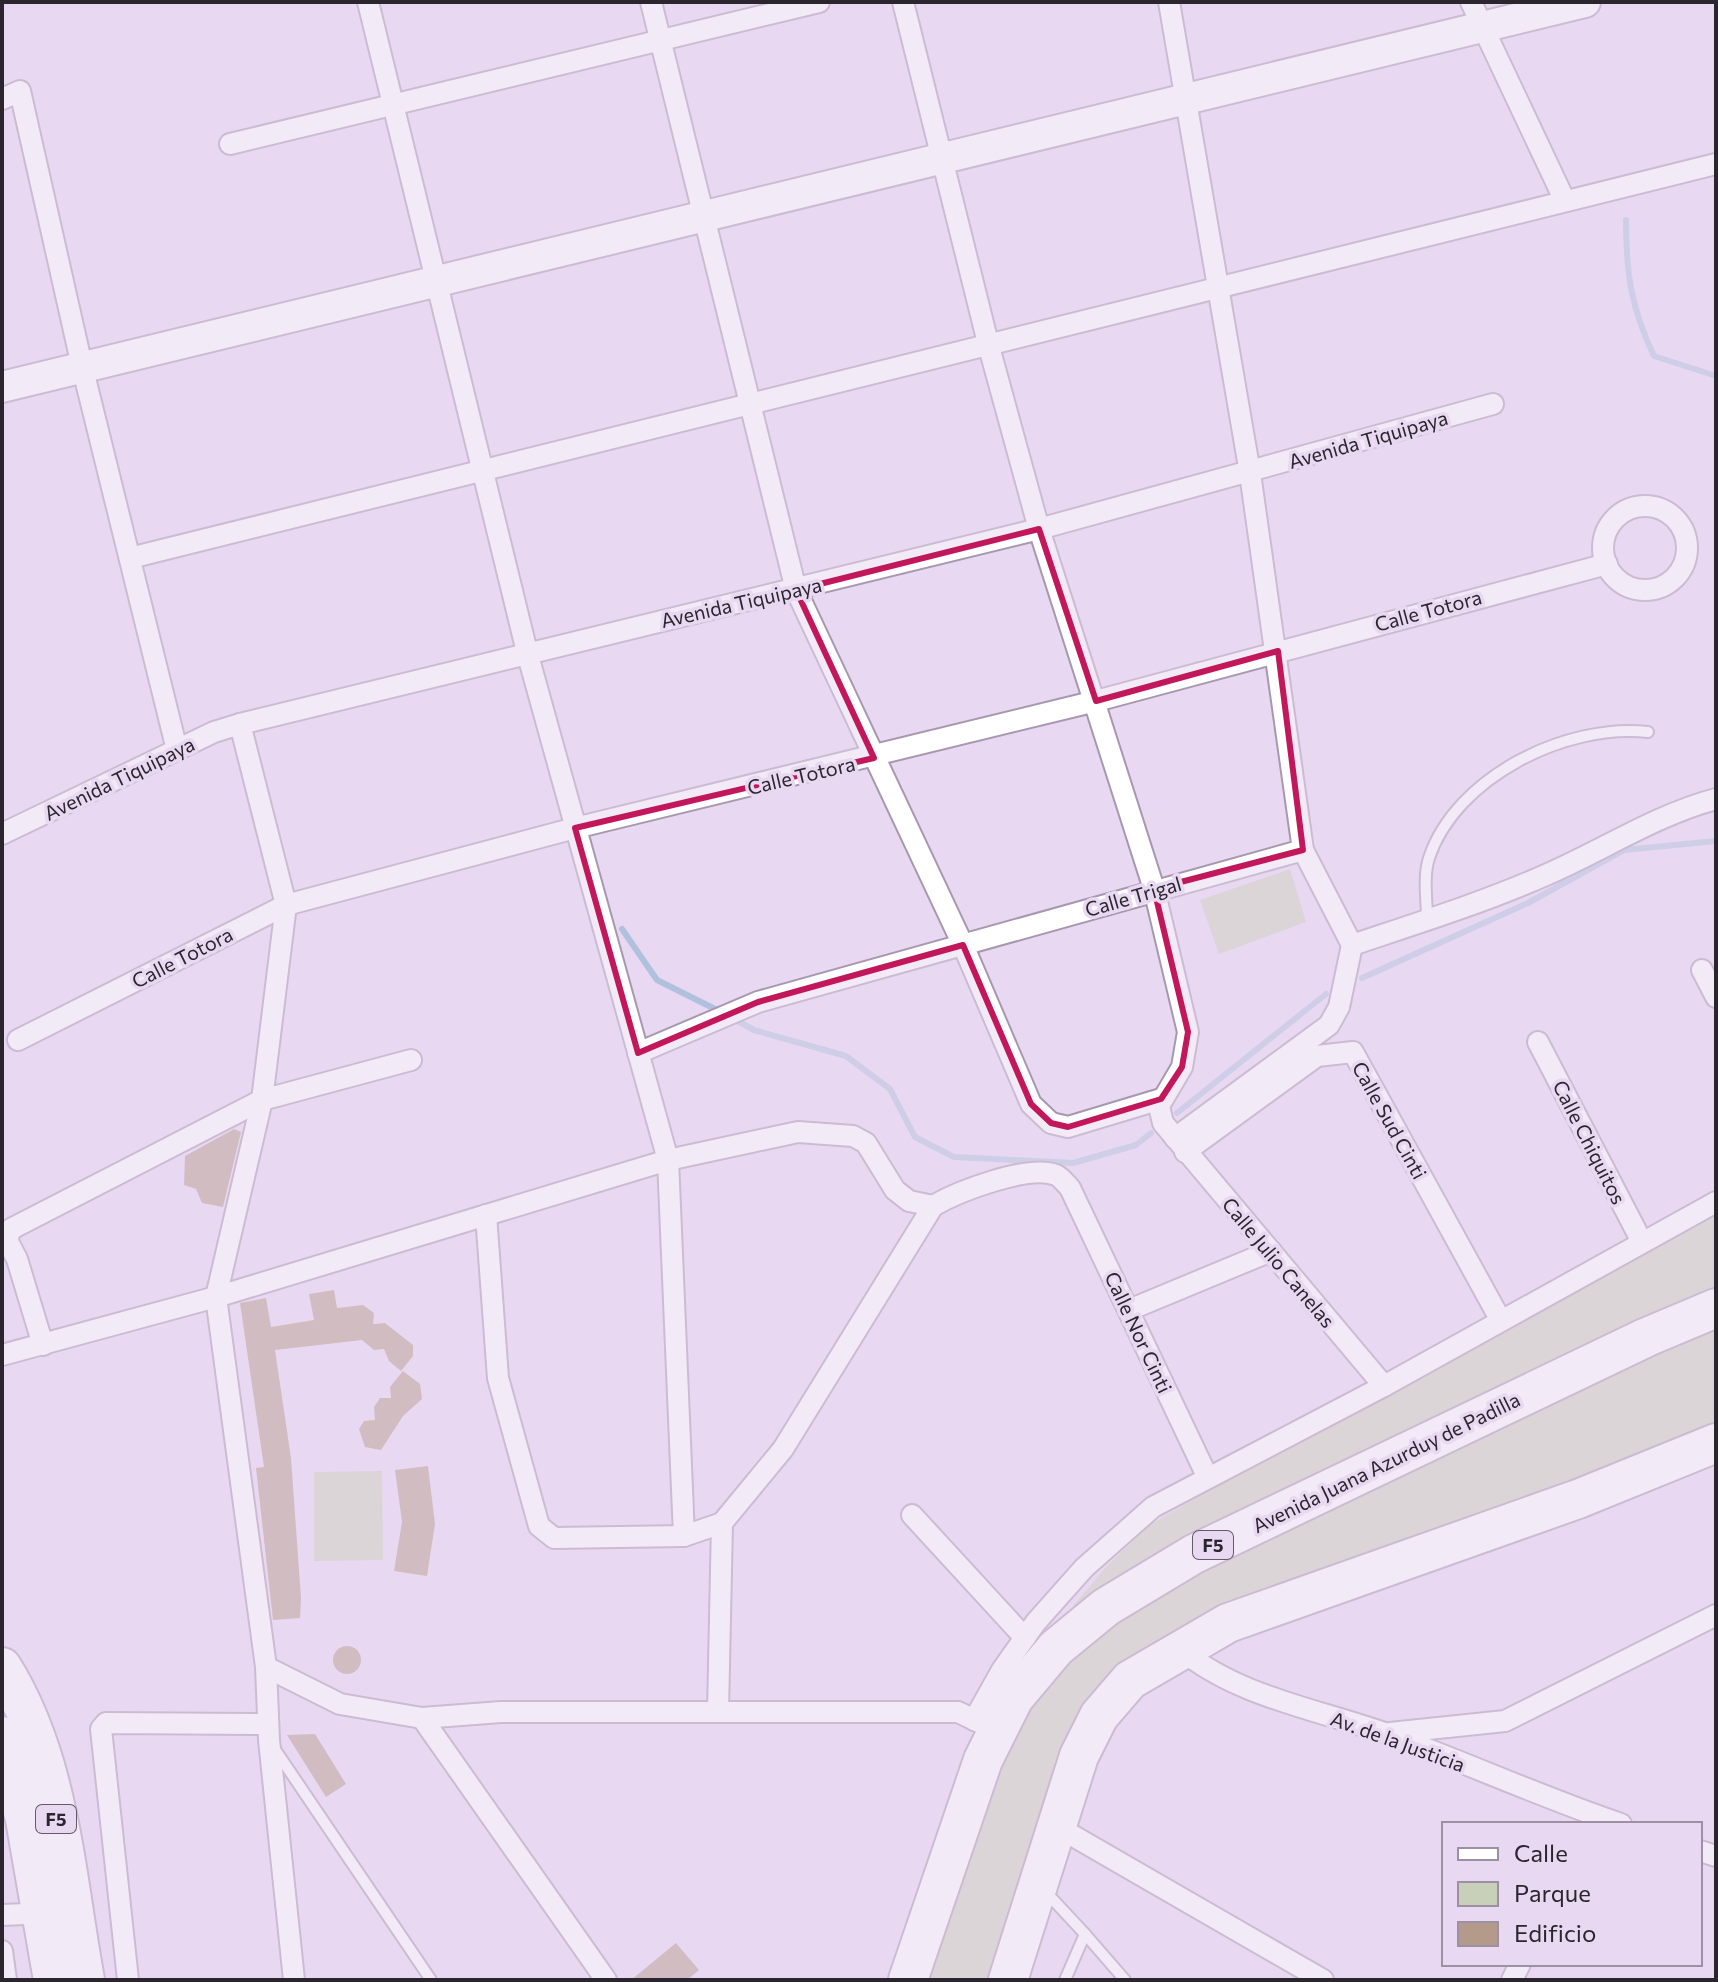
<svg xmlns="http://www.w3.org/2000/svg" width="1718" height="1982" font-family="Commissioner,sans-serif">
	<rect width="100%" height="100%" fill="#e9d8f1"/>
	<g fill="#c9d0ba">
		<path d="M 1290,869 L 1306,922 L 1219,954 L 1200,900 Z"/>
		<path d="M 1716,1213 L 1716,1289 L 1185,1535 L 1072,1607 L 1107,1566 L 1151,1524 L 1530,1309 Z"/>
		<path d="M 1716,1323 L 1716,1429 L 1128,1669 L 993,1980 L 924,1980 L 1002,1759 L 1020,1720 L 1053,1675 L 1092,1639 L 1153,1594 Z"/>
		<path d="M 382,1471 L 383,1560 L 314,1561 L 314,1472 Z"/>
	</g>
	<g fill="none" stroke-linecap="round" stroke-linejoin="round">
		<g stroke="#b0c1de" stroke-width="6">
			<path d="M 1626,220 C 1626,273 1631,308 1654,356 L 1716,376"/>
			<path d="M 622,929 L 657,980 L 721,1012"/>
			<path d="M 1362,978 L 1528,903 L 1624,850 L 1716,841"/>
			<path d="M 734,1019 L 754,1030 L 846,1056 L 890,1089 L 915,1137 L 954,1157 L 1073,1163 L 1136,1145 L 1151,1133"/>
			<path d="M 1177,1113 L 1326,994"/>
		</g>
	</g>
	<g fill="#b49a8a">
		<path d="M 234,1129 L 241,1132 L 223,1207 L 202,1203 L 196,1189 L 184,1185 L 185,1156 Z"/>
		<path d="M 334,1290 L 337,1308 L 363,1305 L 374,1313 L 373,1324 L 385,1323 L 413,1345 L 413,1356 L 401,1371 L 389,1361 L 384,1349 L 374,1350 L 362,1340 L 275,1350 L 291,1458 L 301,1598 L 300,1618 L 273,1620 L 256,1468 L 264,1467 L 240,1303 L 266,1298 L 271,1327 L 314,1320 L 309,1294 Z"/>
		<path d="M 403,1371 L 420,1384 L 422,1399 L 403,1416 L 381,1450 L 365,1447 L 359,1429 L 364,1421 L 375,1420 L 374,1407 L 380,1398 L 391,1398 L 390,1387 Z"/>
		<path d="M 428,1466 L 435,1524 L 427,1576 L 394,1571 L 402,1522 L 395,1470 Z"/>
		<circle cx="347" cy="1660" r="14"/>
		<path d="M 315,1734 L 346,1784 L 326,1797 L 287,1735 Z"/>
		<path d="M 676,1943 L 699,1970 L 687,1980 L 631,1980 Z"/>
	</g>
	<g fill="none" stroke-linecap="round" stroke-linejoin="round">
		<g stroke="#a898af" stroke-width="14">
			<g id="lane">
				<path d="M 1427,920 C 1427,901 1423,876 1429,858 C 1456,777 1566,723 1648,732"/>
				<path d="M 274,1748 L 431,1980"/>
				<path d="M 1044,1890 L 1085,1934 L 1065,1980"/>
				<path d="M 1085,1934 L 1125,1980"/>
			</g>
		</g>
		<g stroke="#a898af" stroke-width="24">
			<g id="street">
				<path d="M 368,2 L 527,652 L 668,1160 L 684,1536"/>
				<path d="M 651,2 L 796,590 L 963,945 L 1031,1104 L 1051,1123 L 1068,1127 L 1161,1099"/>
				<path d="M 903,2 L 989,347 L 1039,529 L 1154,889 L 1188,1032 L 1182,1067 L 1159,1106 L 1163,1123 L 1384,1386"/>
				<path d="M 1169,2 L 1250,473 L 1303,850 L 1352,945 C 1418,923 1485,902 1548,874 C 1605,849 1656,815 1716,799"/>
				<path d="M 1471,2 L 1564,199"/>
				<path d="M 2,99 L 20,91 L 82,366 L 177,750"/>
				<path d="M 230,144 L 819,2"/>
				<circle cx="1645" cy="548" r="42"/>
				<path d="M 130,558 L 1716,164"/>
				<path d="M 240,724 L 286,905 L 262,1100 L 216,1297 L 266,1667 L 269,1740 L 294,1980"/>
				<path d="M 2,834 L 214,732 L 240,724 L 1039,529 L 1493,404"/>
				<path d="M 1702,970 L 1716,997"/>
				<path d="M 18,1040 L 286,905 L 575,828 L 1096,701 L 1607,564"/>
				<path d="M 1538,1042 L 1642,1242"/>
				<path d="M 638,1053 L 758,1002 L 1303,850"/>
				<path d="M 1175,1138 L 1329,1025 L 1339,1007 L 1352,945"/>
				<path d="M 1185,1152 L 1317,1056 L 1353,1052 L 1500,1319"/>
				<path d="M 486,1215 L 498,1378 L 539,1526 L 554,1538 L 684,1536 L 722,1523 L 783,1449 L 933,1206 C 957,1192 1028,1164 1056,1175 C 1061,1177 1066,1184 1070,1188 L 1207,1476"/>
				<path d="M 1129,1310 L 1271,1251"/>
				<path d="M 43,1345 L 17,1259 L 7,1240 L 11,1229 L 262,1100 L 411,1060"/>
				<path d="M 2,1355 L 216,1297 L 668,1160 L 798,1132 L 853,1136 L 866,1143 L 895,1190 L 909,1201 L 933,1206"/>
				<path d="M 912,1515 L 1025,1638"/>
				<path d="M 1180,1649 C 1238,1697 1317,1709 1387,1734 C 1465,1762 1541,1797 1621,1824"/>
				<path d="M 266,1667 L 340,1704 L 422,1718 L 501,1712 L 958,1712 L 985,1725"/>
				<path d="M 718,1712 L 722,1523"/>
				<path d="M 422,1718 L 606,1980"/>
				<path d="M 974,1720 L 1002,1670 L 1036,1622 L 1084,1568 L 1153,1507 L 1384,1386 L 1716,1202"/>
				<path d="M 1390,1733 L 1505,1721 L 1716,1615"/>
				<path d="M 1056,1826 L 1323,1980"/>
				<path d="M 1700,1851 L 1716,1856"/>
				<path d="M 2,1915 L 48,1913"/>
				<path d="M 2,1951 L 6,1980"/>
				<path d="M 128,1980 L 101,1729 L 106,1723 L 268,1724"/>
				<path d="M 1512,1980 L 1520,1964"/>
			</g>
		</g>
		<g stroke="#a898af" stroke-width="34">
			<path id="secondary" d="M 2,387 L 1585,2"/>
		</g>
		<g stroke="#a898af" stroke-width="42">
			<g id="highway">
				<path d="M 2,1667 C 60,1759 66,1876 85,1980"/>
				<path d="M 2,1736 L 25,1819 L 53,1980"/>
				<path d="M 908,1980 L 983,1760 L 1014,1698 L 1056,1648 L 1106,1607 L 1194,1554 L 1647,1337 L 1716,1308"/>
				<path d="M 1008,1980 L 1079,1756 L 1099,1716 L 1130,1680 L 1228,1623 L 1578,1499 L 1716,1443"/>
			</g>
		</g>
		<use href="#lane" stroke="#fff" stroke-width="10"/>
		<use href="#street" stroke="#fff" stroke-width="20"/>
		<use href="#secondary" stroke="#fff" stroke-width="30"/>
		<use href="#highway" stroke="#fff" stroke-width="38"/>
	</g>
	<path d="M0 0H1718V1982H0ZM 1039,529 L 1096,701 L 1278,651 L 1303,850 L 1154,889 L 1188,1032 L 1182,1067 L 1161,1099 L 1068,1127 L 1051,1123 L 1031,1104 L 963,945 L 758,1002 L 638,1053 L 575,828 L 874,758 L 796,590 Z" fill="#e9d8f1" fill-opacity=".55" fill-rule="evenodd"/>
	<path fill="none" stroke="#c2185b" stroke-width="6" stroke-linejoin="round" d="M 1039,529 L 1096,701 L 1278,651 L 1303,850 L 1154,889 L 1188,1032 L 1182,1067 L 1161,1099 L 1068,1127 L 1051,1123 L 1031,1104 L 963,945 L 758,1002 L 638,1053 L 575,828 L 874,758 L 796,590 Z"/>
	<g text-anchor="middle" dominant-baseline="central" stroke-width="7" stroke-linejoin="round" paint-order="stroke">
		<g fill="#e9d8f1" stroke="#645b68" stroke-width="2">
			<rect x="1193" y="1531" width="40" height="28" rx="6"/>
			<rect x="36" y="1805" width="40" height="28" rx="6"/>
		</g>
		<g font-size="18" font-weight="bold" fill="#2b252e">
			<text x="1213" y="1545">F5</text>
			<text x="56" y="1819">F5</text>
		</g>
		<g font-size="20" fill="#2b252e" stroke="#e9d8f1">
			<text transform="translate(1368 439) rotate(-16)">Avenida Tiquipaya</text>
			<text transform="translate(741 602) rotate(-13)">Avenida Tiquipaya</text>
			<text transform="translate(1428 610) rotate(-15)">Calle Totora</text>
			<text transform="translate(801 775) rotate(-13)">Calle Totora</text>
			<text transform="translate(119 778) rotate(-26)">Avenida Tiquipaya</text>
			<text transform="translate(1133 896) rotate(-16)">Calle Trigal</text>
			<text transform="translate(182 957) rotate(-27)">Calle Totora</text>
			<text transform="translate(1390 1120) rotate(61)">Calle Sud Cinti</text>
			<text transform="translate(1590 1142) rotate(63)">Calle Chiquitos</text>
			<text transform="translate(1279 1262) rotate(50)">Calle Julio Canelas</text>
			<text transform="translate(1139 1332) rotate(65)">Calle Nor Cinti</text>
			<text transform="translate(1386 1462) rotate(-26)">Avenida Juana Azurduy de Padilla</text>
			<text transform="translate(1398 1741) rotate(20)">Av. de la Justicia</text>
		</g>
	</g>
	<rect width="1718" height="1982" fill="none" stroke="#2b252e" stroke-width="8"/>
	<rect x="1442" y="1822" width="260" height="144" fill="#e9d8f1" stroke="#9d90a3" stroke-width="2"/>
	<rect x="1458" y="1848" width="40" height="12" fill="#ffffff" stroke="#9d90a3" stroke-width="2"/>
	<text x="1514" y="1862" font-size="24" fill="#2b252e">Calle</text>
	<rect x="1458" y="1882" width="40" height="24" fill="#c9d0ba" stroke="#9d90a3" stroke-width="2"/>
	<text x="1514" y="1902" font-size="24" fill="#2b252e">Parque</text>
	<rect x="1458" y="1922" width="40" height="24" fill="#b49a8a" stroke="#9d90a3" stroke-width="2"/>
	<text x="1514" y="1942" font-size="24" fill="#2b252e">Edificio</text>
</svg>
